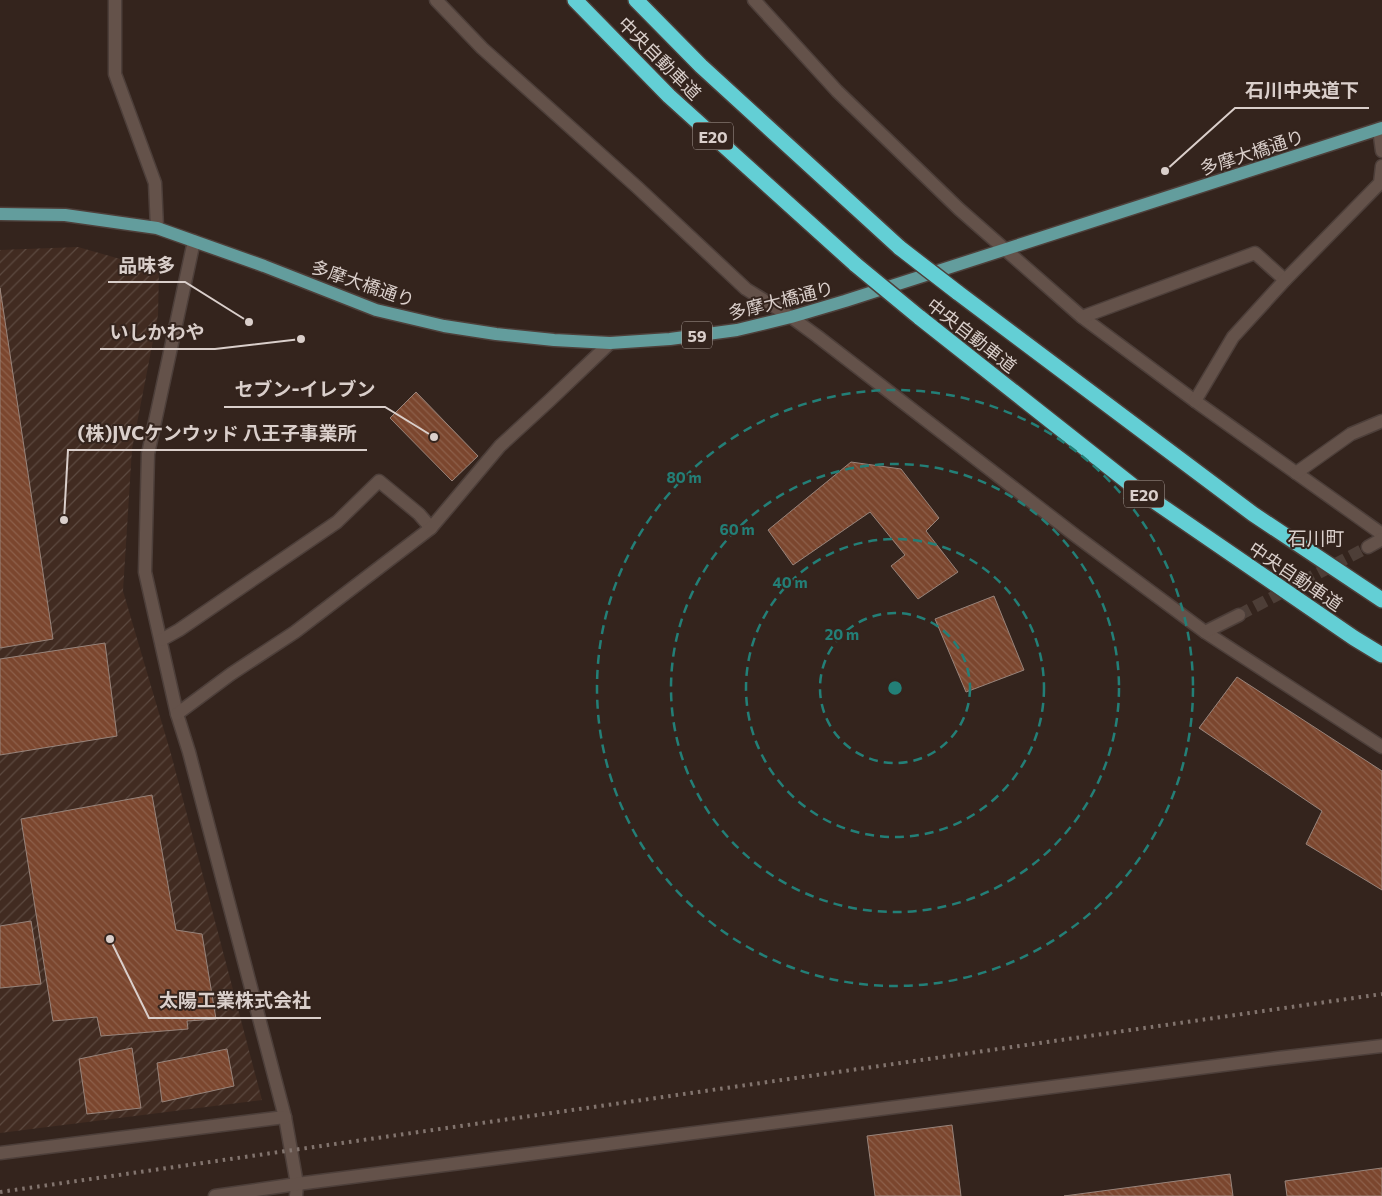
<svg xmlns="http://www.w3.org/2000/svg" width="1382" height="1196" font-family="Commissioner,'Noto Sans JP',sans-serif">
	<defs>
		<pattern id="industrial-furrows" width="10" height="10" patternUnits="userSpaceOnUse" patternTransform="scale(1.25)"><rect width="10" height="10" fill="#412b21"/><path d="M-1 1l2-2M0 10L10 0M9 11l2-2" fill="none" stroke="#5c4940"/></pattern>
		<pattern id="building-back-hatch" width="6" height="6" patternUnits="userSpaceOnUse" patternTransform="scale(1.25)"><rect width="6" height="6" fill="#7b462e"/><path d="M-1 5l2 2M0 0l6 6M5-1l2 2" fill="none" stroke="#8d604b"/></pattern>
	</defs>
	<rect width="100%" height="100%" fill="#34241d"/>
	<path fill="url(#industrial-furrows)" d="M 78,247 L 159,270 L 158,315 L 132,449 L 123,591 L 171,754 L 262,1100 L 0,1133 L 0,250 Z"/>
	<g fill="url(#building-back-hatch)" stroke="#98847b">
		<path d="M 0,288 L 53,639 L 0,648 Z"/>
		<path d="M 416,392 L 478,456 L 452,481 L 390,418 Z"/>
		<path d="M 851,462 L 901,469 L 939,518 L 926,531 L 958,572 L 918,599 L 891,566 L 905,555 L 870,512 L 793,565 L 768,530 Z"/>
		<path d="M 994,596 L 1024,670 L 966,692 L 935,619 Z"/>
		<path d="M 105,643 L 117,736 L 0,755 L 0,659 Z"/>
		<path d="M 1237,677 L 1382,771 L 1382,890 L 1306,844 L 1322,811 L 1199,728 Z"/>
		<path d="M 152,795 L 176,930 L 202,934 L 216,1019 L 187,1021 L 188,1029 L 101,1036 L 97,1017 L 53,1021 L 21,819 Z"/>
		<path d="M 31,921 L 41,984 L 0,988 L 0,926 Z"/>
		<path d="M 132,1048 L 141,1108 L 87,1114 L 79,1059 Z"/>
		<path d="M 227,1049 L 234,1086 L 162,1102 L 157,1063 Z"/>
		<path d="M 952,1125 L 961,1196 L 875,1196 L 867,1136 Z"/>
		<path d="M 1382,1168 L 1382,1196 L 1287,1196 L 1285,1181 Z"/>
		<path d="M 1230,1174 L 1233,1196 L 1064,1196 Z"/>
	</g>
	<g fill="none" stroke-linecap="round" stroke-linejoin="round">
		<path stroke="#4d3e37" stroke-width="12" stroke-dasharray="12 6" stroke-linecap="butt" d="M 1239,615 L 1368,547"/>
		<g stroke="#4d3f3a" stroke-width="15">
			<g id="minor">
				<path d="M 115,0 L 115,74 L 155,183 L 157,228"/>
				<path d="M 436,0 L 482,48 L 637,187 L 746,289 L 791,317 L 817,336 L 1076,536 L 1205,632 L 1382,747"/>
				<path d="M 754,0 L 837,91 L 959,209 L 1082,317 L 1195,401 L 1382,534"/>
				<path d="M 1379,129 L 1382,151"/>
				<path d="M 194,241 L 148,454 L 145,572 L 177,714 L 189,752 L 285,1117 L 297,1184 L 296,1196"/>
				<path d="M 1082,317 L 1255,253 L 1285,280"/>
				<path d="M 1195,401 L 1233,337 L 1285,280 L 1380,183 L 1382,166"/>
				<path d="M 1296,473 L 1351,434 L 1382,421"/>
				<path d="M 1368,547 L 1382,539"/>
				<path d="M 1205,632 L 1239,615"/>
				<path d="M 161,640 L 179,630 L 337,522 L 379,481 L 419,514 L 431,528"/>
				<path d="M 177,714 L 231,674 L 295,632 L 431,528 L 500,446 L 549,401 L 610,343"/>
				<path d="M 0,1153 L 285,1117"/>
				<path d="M 215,1196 L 297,1184 L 1278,1058 L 1382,1046"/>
			</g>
		</g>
		<g stroke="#4d3f3a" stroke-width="15">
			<path id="major" d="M 0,214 L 65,215 L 157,228 L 264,266 L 376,310 L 444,326 L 496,334 L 554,340 L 610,343 L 670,339 L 737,330 L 791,317 L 845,301 L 1382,128"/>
		</g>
		<g stroke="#4d3f3a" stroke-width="18">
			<g id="highway">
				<path d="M 575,0 L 669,96 L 856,265"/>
				<path d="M 636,0 L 701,66 L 900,248"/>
				<path d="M 957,292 L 1253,514 L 1382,600"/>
				<path d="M 919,317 L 1138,490 L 1354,638 L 1382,655"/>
			</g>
		</g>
		<use href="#minor" stroke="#64524a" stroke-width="12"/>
		<use href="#major" stroke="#639d9d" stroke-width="12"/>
		<use href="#highway" stroke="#63cfd5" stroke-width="15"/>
		<path stroke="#82746e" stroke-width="4" stroke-dasharray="2.5 5" stroke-linecap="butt" d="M 0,1192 L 1382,994"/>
		<g stroke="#4d3f3a" stroke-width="18" stroke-linecap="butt">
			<g id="highway-bridge">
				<path d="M 900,248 L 957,292"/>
				<path d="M 856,265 L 919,317"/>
			</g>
		</g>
		<use href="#highway-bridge" stroke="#63cfd5" stroke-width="15"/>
	</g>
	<g fill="none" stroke="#237f77" stroke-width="2.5" stroke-dasharray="9 6">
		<circle cx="895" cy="688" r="75"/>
		<circle cx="895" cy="688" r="149"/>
		<circle cx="895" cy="688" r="224"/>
		<circle cx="895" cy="688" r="298"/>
	</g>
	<g text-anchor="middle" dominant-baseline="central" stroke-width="4" stroke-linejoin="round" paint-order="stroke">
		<g fill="#34241d" stroke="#a89c97" stroke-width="1">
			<rect x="693" y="122.5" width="40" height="27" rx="4"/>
			<rect x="682" y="321.5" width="30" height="27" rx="4"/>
			<rect x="1124" y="480.5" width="40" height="27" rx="4"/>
		</g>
		<g font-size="16" font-weight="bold" fill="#dacfcb">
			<text x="713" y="136">E20</text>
			<text x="697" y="335">59</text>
			<text x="1144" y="494">E20</text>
		</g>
		<g font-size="18" fill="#dacfcb" stroke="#34241d">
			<text transform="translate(660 58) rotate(45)">中央自動車道</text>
			<text transform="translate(1252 152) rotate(-18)">多摩大橋通り</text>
			<text transform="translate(363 283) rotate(19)">多摩大橋通り</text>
			<text transform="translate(781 300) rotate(-14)">多摩大橋通り</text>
			<text transform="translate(972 335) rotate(38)">中央自動車道</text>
			<text transform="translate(1296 576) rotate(34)">中央自動車道</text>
		</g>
		<g font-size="19" fill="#dacfcb" stroke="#34241d">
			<text x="1316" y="537">石川町</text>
		</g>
	</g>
	<circle cx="895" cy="688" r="8" fill="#237f77" stroke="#34241d" stroke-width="2.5"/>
	<g font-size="15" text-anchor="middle" font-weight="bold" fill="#237f77" stroke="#34241d" stroke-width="4" stroke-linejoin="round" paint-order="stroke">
		<text x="684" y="483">80 m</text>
		<text x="737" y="535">60 m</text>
		<text x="790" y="588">40 m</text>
		<text x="842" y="640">20 m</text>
	</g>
	<path fill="none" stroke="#dacfcb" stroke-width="2" d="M1165 171L1235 108H1369M249 322L185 282H108M301 339L215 349H100M434 437L385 407H224M64 520L68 450H367M110 939L149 1018H321"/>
	<g fill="#dacfcb" stroke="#34241d" stroke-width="2">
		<circle cx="1165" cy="171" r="5"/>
		<circle cx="249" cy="322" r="5"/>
		<circle cx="301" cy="339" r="5"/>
		<circle cx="434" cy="437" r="5"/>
		<circle cx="64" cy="520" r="5"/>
		<circle cx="110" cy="939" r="5"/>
	</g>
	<g font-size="19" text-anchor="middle" font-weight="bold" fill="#dacfcb" stroke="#34241d" stroke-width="4" stroke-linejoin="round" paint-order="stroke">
		<text x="1302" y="97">石川中央道下</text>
		<text x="147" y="272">品味多</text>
		<text x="157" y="339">いしかわや</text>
		<text x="305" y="396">セブン-イレブン</text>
		<text x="217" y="440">(株)JVCケンウッド 八王子事業所</text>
		<text x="235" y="1007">太陽工業株式会社</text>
	</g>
</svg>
